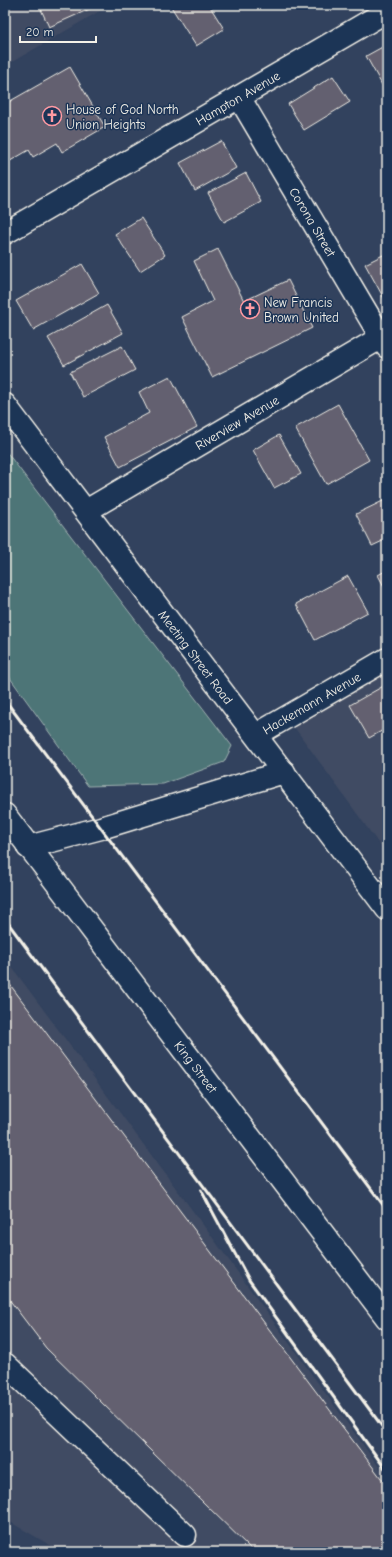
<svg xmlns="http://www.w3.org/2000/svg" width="392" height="1557" font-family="'Comic Neue',sans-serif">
	<rect width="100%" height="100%" fill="#32425e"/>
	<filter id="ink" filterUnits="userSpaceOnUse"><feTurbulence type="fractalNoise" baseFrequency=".025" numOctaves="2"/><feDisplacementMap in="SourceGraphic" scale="8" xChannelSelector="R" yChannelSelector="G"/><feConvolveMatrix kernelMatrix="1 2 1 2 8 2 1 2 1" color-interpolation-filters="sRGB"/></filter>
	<g filter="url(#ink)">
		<g fill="#414b63">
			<path d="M 5,5 L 110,5 L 5,66 Z"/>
			<path d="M 387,659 L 387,855 L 287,717 Z"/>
			<path d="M 5,958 L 212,1237 L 387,1478 L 387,1552 L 62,1552 L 5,1519 Z"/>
		</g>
		<path fill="#4d7477" stroke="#a0b2b0" d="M 5,450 L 232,746 L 224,762 L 163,784 L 88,786 L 5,671 Z"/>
		<g fill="#63606f" stroke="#f4f1e8">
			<path d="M 39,5 L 91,5 L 92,8 L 49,27 Z"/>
			<path d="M 170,5 L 209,5 L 224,29 L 196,46 Z"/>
			<path d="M 386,45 L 387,82 L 382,85 L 366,56 Z"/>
			<path d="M 70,67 L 105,127 L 62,152 L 57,143 L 33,157 L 29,150 L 5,164 L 5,104 Z"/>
			<path d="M 333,76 L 350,102 L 304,130 L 288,104 Z"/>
			<path d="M 221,141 L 236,168 L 195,191 L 180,163 Z"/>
			<path d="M 246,173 L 261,202 L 224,222 L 208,193 Z"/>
			<path d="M 141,218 L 165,255 L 140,271 L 115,234 Z"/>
			<path d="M 218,249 L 244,301 L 288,280 L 312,328 L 212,377 L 182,317 L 213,301 L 194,261 Z"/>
			<path d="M 387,253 L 387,304 L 365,264 Z"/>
			<path d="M 82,264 L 99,293 L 33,330 L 16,301 Z"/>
			<path d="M 107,305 L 123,333 L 64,365 L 48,338 Z"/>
			<path d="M 122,346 L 135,370 L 83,397 L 70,372 Z"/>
			<path d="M 170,376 L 197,427 L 120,467 L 104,437 L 149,413 L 139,392 Z"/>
			<path d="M 338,404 L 369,460 L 326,484 L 295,428 Z"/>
			<path d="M 279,435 L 301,474 L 274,488 L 253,450 Z"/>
			<path d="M 387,499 L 387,539 L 372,546 L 356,514 Z"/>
			<path d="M 387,570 L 387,592 L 378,575 Z"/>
			<path d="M 348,576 L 368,612 L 315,640 L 296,604 Z"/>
			<path d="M 387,684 L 387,728 L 369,738 L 350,705 Z"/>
			<path d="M 5,978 L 387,1486 L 387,1552 L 254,1552 L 46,1348 L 5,1294 Z"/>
		</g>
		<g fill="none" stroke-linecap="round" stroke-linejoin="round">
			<g stroke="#f4f1e8" stroke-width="25">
				<g id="minor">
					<path id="s1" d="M 239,97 L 387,347"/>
					<path id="s2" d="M 5,233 L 387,11"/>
					<path id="s3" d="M 86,511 L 387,334"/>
					<path id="s4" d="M 256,735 L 387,659"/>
					<path d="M 5,1364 L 185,1535"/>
				</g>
			</g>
			<g stroke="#f4f1e8" stroke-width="25">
				<g id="major">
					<path id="s5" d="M 5,405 L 387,909"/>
					<path id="s6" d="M 5,815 L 387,1318"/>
					<path d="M 28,847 L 101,828 L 284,772"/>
				</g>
			</g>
			<use href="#minor" stroke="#1d3557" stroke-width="22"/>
			<use href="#major" stroke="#1d3557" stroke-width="22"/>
			<g stroke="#f4f1e8" stroke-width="3">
				<path d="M 5,700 L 387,1210"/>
				<path d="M 5,919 L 387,1433"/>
				<path d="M 201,1190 L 249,1280 L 387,1471"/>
			</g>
		</g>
	</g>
	<defs>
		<g id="church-ring" transform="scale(1)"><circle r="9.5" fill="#1d3557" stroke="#ff9aa2" stroke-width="1.5"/><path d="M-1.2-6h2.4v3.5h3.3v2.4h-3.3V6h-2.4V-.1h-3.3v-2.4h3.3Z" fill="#ff9aa2"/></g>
	</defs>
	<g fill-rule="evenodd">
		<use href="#church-ring" x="52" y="116"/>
		<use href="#church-ring" x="250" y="309"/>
	</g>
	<g text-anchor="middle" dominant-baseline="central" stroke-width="3" stroke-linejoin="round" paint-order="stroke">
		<g font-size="13" fill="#f4f1e8" stroke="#1d3557">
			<text stroke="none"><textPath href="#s2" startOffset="269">Hampton Avenue</textPath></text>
			<text stroke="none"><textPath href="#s1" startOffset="145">Corona Street</textPath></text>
			<text stroke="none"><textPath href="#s3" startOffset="175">Riverview Avenue</textPath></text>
			<text stroke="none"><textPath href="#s5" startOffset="316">Meeting Street Road</textPath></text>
			<text stroke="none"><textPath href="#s4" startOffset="64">Hackemann Avenue</textPath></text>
			<text stroke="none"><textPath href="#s6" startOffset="316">King Street</textPath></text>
		</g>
		<g font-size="13" fill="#f4f1e8" stroke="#1d3557" text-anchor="start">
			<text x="66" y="109">House of God North<tspan x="66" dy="15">Union Heights</tspan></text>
			<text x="264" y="302">New Francis<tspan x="264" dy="15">Brown United</tspan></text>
		</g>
	</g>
	<rect width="392" height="1557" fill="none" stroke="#1d3557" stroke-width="20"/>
	<rect x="10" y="10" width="372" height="1537" fill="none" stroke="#f4f1e8" stroke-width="1.5" filter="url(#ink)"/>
	<path d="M20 36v6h76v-6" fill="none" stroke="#f4f1e8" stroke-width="2"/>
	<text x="26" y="36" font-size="12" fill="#f4f1e8" stroke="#1d3557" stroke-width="3" paint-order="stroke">20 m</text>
</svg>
